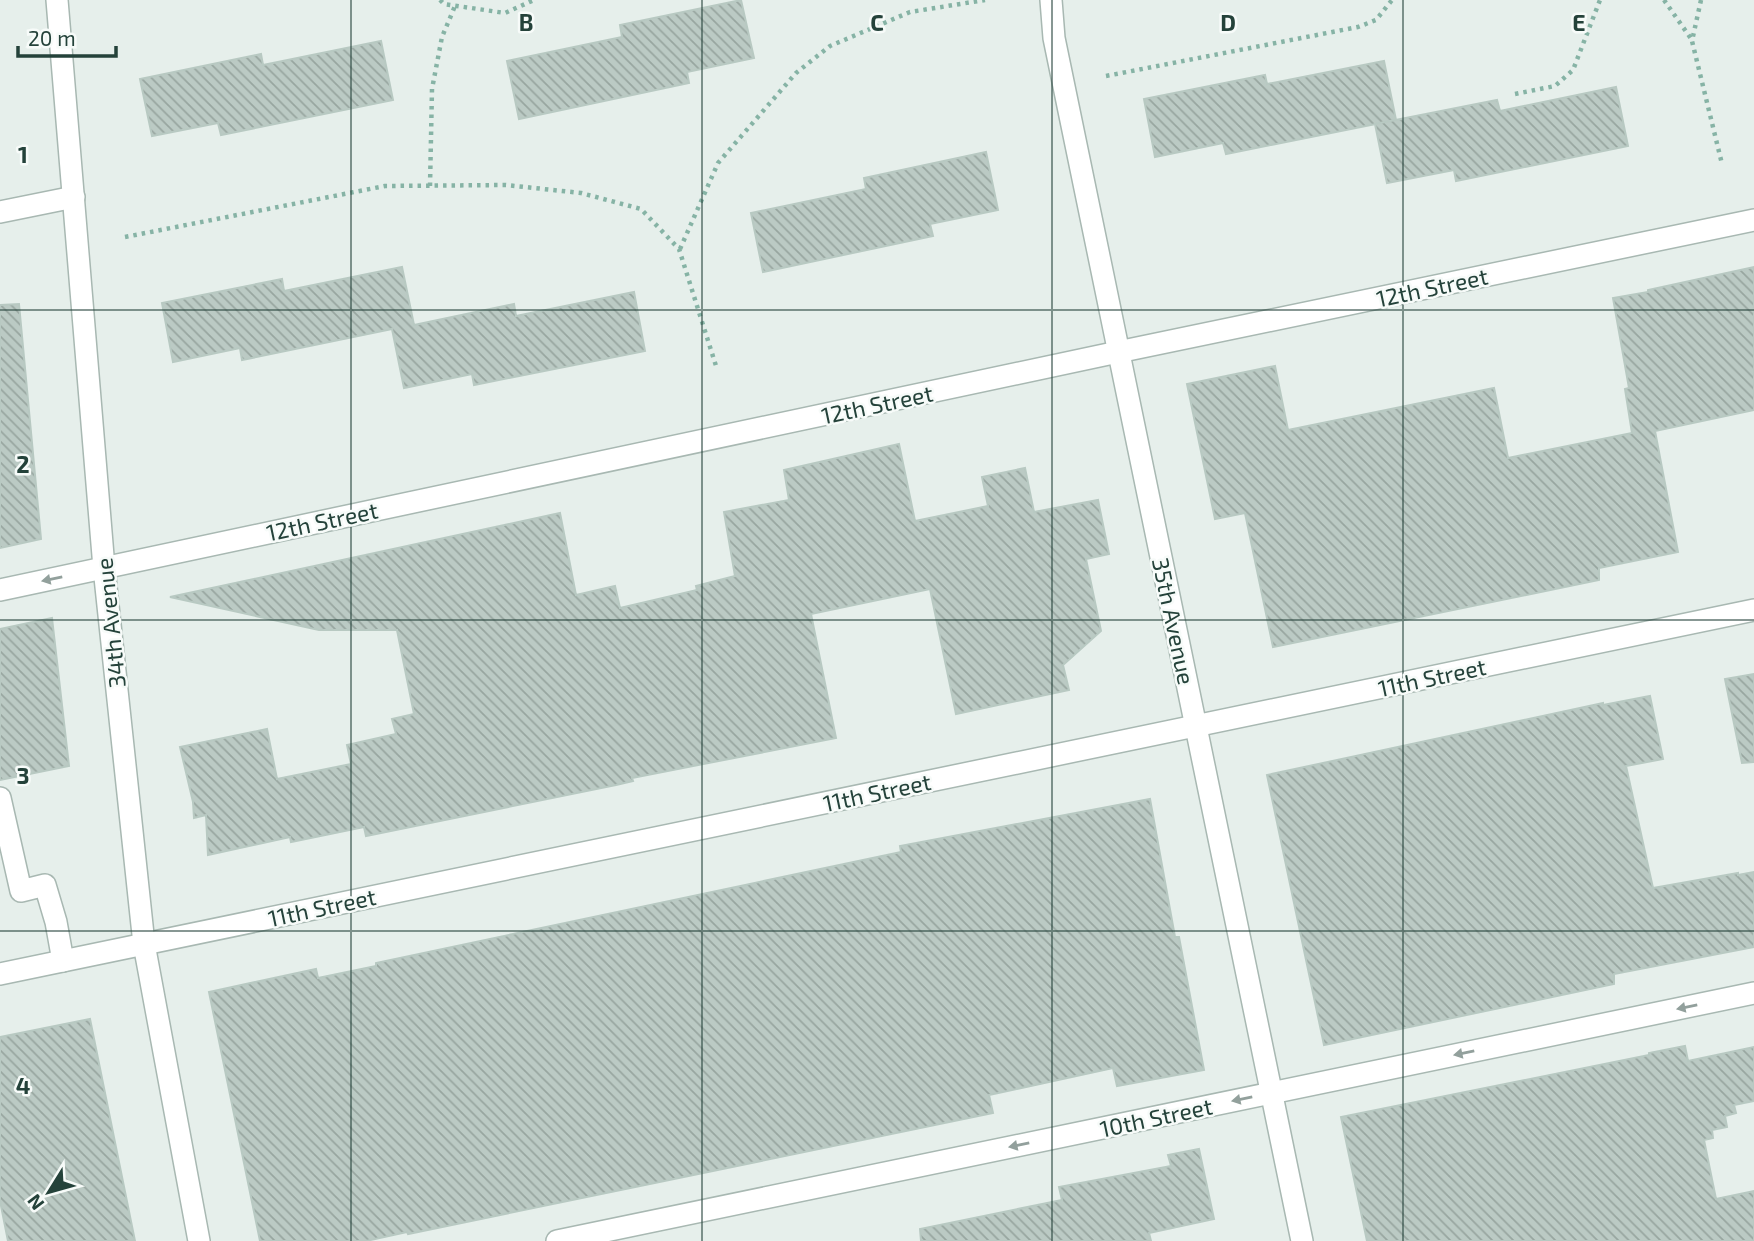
<svg xmlns="http://www.w3.org/2000/svg" width="1754" height="1241" font-family="'Exo 2',sans-serif">
	<defs>
		<pattern id="building-back-hatch" width="6" height="6" patternUnits="userSpaceOnUse" patternTransform="scale(1.75)"><rect width="6" height="6" fill="#bbcac4"/><path d="M-1 5l2 2M0 0l6 6M5-1l2 2" fill="none" stroke="#98a6a0"/></pattern>
	</defs>
	<rect width="100%" height="100%" fill="#e6efeb"/>
	<g fill="url(#building-back-hatch)" stroke="#b8c9c2" stroke-width="2">
		<path d="M 741,0 L 754,58 L 687,72 L 689,83 L 519,119 L 507,61 L 622,37 L 620,25 Z"/>
		<path d="M 381,41 L 393,100 L 221,135 L 218,123 L 152,136 L 140,79 L 261,54 L 263,65 Z"/>
		<path d="M 1384,61 L 1396,120 L 1226,154 L 1223,143 L 1155,157 L 1144,99 L 1265,75 L 1267,84 Z"/>
		<path d="M 1616,87 L 1628,146 L 1456,181 L 1454,170 L 1387,183 L 1375,124 L 1497,100 L 1500,111 Z"/>
		<path d="M 986,152 L 998,210 L 930,224 L 933,236 L 763,272 L 751,213 L 866,189 L 864,178 Z"/>
		<path d="M 402,267 L 414,325 L 514,304 L 516,316 L 634,292 L 645,351 L 474,385 L 472,374 L 404,388 L 392,329 L 242,360 L 240,348 L 173,362 L 162,303 L 282,279 L 284,291 Z"/>
		<path d="M 1754,267 L 1754,410 L 1655,431 L 1678,552 L 1599,568 L 1599,580 L 1273,647 L 1245,513 L 1215,519 L 1187,384 L 1275,366 L 1288,430 L 1494,388 L 1508,458 L 1632,433 L 1625,389 L 1629,388 L 1613,298 L 1648,292 L 1648,290 Z"/>
		<path d="M 19,304 L 41,539 L 0,548 L 0,305 Z"/>
		<path d="M 899,444 L 915,521 L 988,506 L 982,477 L 1025,468 L 1034,512 L 1098,500 L 1109,554 L 1086,559 L 1101,631 L 1063,665 L 1069,690 L 956,714 L 930,589 L 811,614 L 836,738 L 632,778 L 633,781 L 616,785 L 366,836 L 364,827 L 291,842 L 290,837 L 208,855 L 206,815 L 194,818 L 193,802 L 180,747 L 267,729 L 277,779 L 351,764 L 347,745 L 396,734 L 392,719 L 414,714 L 397,630 L 319,630 L 170,597 L 560,513 L 576,595 L 615,586 L 620,608 L 697,590 L 696,586 L 735,576 L 724,512 L 789,500 L 784,470 Z"/>
		<path d="M 52,618 L 69,766 L 0,780 L 0,629 Z"/>
		<path d="M 1754,674 L 1754,762 L 1742,763 L 1725,679 Z"/>
		<path d="M 1650,696 L 1663,759 L 1626,766 L 1653,888 L 1738,873 L 1738,875 L 1754,872 L 1754,947 L 1614,974 L 1614,984 L 1324,1045 L 1267,775 L 1603,703 L 1603,705 Z"/>
		<path d="M 1150,799 L 1175,937 L 1179,937 L 1204,1070 L 1117,1086 L 1113,1068 L 989,1095 L 993,1113 L 408,1234 L 407,1232 L 366,1241 L 260,1241 L 209,992 L 316,969 L 318,978 L 376,966 L 376,963 L 901,852 L 900,846 Z"/>
		<path d="M 90,1019 L 135,1241 L 8,1241 L 0,1201 L 0,1037 Z"/>
		<path d="M 1685,1046 L 1688,1061 L 1754,1047 L 1754,1101 L 1734,1105 L 1736,1113 L 1725,1116 L 1727,1127 L 1712,1130 L 1713,1138 L 1704,1140 L 1716,1199 L 1754,1191 L 1754,1241 L 1367,1241 L 1341,1117 L 1649,1055 L 1649,1053 Z"/>
		<path d="M 1199,1149 L 1214,1219 L 1149,1233 L 1151,1241 L 921,1241 L 920,1229 L 1062,1200 L 1059,1187 L 1171,1166 L 1168,1155 Z"/>
	</g>
	<g fill="none" stroke-linecap="round" stroke-linejoin="round">
		<g stroke="#a8b8b2" stroke-width="24">
			<g id="minor">
				<path d="M 57,0 L 104,568 L 144,944 L 199,1241"/>
				<path d="M 1051,0 L 1054,38 L 1302,1241"/>
				<path d="M 0,212 L 74,197"/>
				<path d="M 0,590 L 1118,352 L 1754,220"/>
				<path d="M 0,798 L 21,891 L 45,885 L 56,922 L 63,961"/>
				<path d="M 0,974 L 1754,610"/>
				<path d="M 557,1241 L 1754,993"/>
			</g>
		</g>
		<g stroke="#86b3a5" stroke-width="4.5" stroke-dasharray="3.5 5" stroke-linecap="butt">
			<path d="M 440,0 L 444,4 L 505,13 L 534,0"/>
			<path d="M 1664,0 L 1692,40"/>
			<path d="M 1701,0 L 1692,41 L 1722,164"/>
			<path d="M 1106,76 L 1358,27 L 1376,20 L 1392,0"/>
			<path d="M 1515,94 L 1555,86 L 1573,70 L 1600,0"/>
			<path d="M 430,186 L 432,89 L 442,37 L 455,6"/>
			<path d="M 125,237 L 385,186 L 506,185 L 581,193 L 641,209 L 679,249 L 717,369"/>
			<path d="M 680,249 L 718,163 L 796,73 L 830,46 L 910,12 L 985,0"/>
		</g>
		<use href="#minor" stroke="#fff" stroke-width="21"/>
	</g>
	<defs><path id="oneway-solid" d="M-6-.8H1V-3.2L6.5 0L1 3.2V.8H-6Z" transform="scale(1.75)"/></defs>
	<g fill="#92a09c">
		<use href="#oneway-solid" transform="translate(52 579) rotate(168)"/>
		<use href="#oneway-solid" transform="translate(1687 1007) rotate(168)"/>
		<use href="#oneway-solid" transform="translate(1464 1053) rotate(168)"/>
		<use href="#oneway-solid" transform="translate(1242 1099) rotate(168)"/>
		<use href="#oneway-solid" transform="translate(1019 1145) rotate(168)"/>
	</g>
	<path fill="none" stroke="#24423a" stroke-width="2" stroke-opacity="0.55" d="M 351,0 L 351,1241M 702,0 L 702,1241M 1052,0 L 1052,1241M 1403,0 L 1403,1241M 0,310 L 1754,310M 0,620 L 1754,620M 0,931 L 1754,931"/>
	<g text-anchor="middle" dominant-baseline="central" stroke-width="5" stroke-linejoin="round" paint-order="stroke">
		<g font-size="23" fill="#24423a" stroke="#f7fbf9">
			<text transform="translate(1432 287) rotate(-12)">12th Street</text>
			<text transform="translate(877 404) rotate(-12)">12th Street</text>
			<text transform="translate(322 521) rotate(-12)">12th Street</text>
			<text transform="translate(1174 621) rotate(78)">35th Avenue</text>
			<text transform="translate(110 623) rotate(-96)">34th Avenue</text>
			<text transform="translate(1432 677) rotate(-12)">11th Street</text>
			<text transform="translate(877 792) rotate(-12)">11th Street</text>
			<text transform="translate(322 907) rotate(-12)">11th Street</text>
			<text transform="translate(1156 1117) rotate(-12)">10th Street</text>
		</g>
	</g>
	<g font-size="23" text-anchor="middle" font-weight="bold" fill="#24423a" stroke="#f7fbf9" stroke-width="5" stroke-linejoin="round" paint-order="stroke">
		<text x="526" y="31">B</text>
		<text x="877" y="31">C</text>
		<text x="1228" y="31">D</text>
		<text x="1579" y="31">E</text>
		<text x="23" y="163">1</text>
		<text x="23" y="473">2</text>
		<text x="23" y="784">3</text>
		<text x="23" y="1094">4</text>
	</g>
	<g transform="translate(49 1192) rotate(233)" stroke="#f7fbf9" stroke-width="5" paint-order="stroke">
	<path d="M0-5L12 26L0 18L-12 26Z" fill="#24423a"/>
	<text y="-10" font-size="19" font-weight="bold" text-anchor="middle" fill="#24423a">N</text>
	</g>
	<path d="M18 46v10h98v-10" fill="none" stroke="#24423a" stroke-width="3.5"/>
	<text x="28" y="46" font-size="21" fill="#24423a" stroke="#f7fbf9" stroke-width="5" paint-order="stroke">20 m</text>
</svg>
